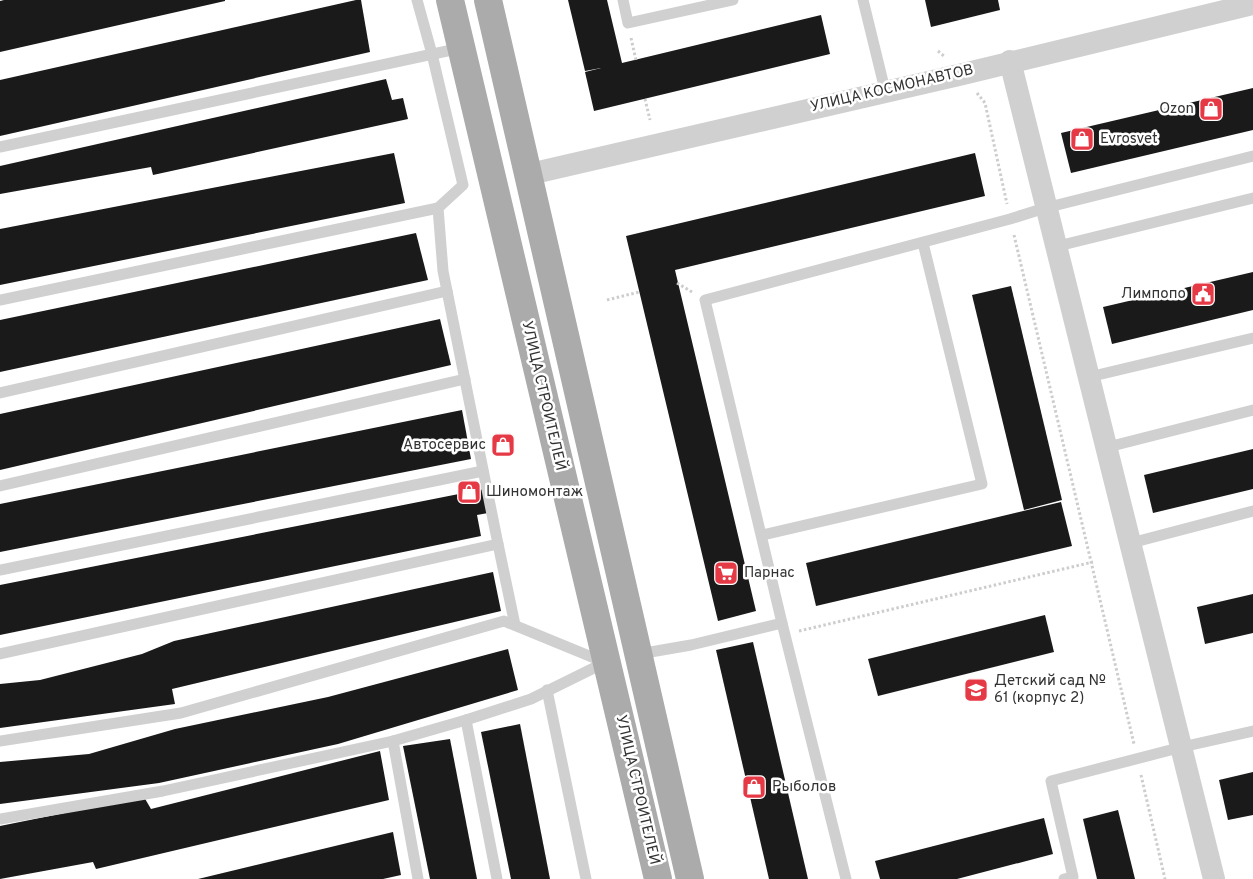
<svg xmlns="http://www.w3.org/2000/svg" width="1253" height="879" font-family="Overpass,sans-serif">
	<rect width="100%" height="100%" fill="#fff"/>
	<g fill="#1a1a1a">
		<path d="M 4,0 L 225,0 L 225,1 L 0,52 L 0,1 Z"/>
		<path d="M 356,0 L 361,0 L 370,52 L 0,136 L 0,80 Z"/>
		<path d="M 568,0 L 607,0 L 622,63 L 821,15 L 830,54 L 594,111 L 585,72 L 601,68 L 585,71 Z"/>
		<path d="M 925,0 L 998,0 L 1000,10 L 931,27 Z"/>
		<path d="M 386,79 L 392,100 L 403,98 L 408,119 L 153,175 L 151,167 L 0,194 L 0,166 Z"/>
		<path d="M 1253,88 L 1253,130 L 1071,173 L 1061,133 Z"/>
		<path d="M 394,153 L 405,203 L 0,285 L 0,229 Z"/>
		<path d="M 975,153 L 985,196 L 675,270 L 756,611 L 718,621 L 626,236 Z"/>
		<path d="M 416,233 L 428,280 L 0,372 L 0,320 Z"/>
		<path d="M 1253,272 L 1253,310 L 1112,344 L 1103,307 Z"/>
		<path d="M 1011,286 L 1062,500 L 1024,510 L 972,295 Z"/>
		<path d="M 440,319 L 451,365 L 0,470 L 0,414 Z"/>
		<path d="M 462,410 L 471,459 L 0,552 L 0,504 Z"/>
		<path d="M 1253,449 L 1253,489 L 1153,513 L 1144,475 Z"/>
		<path d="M 484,489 L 488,513 L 477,515 L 481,536 L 0,635 L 0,585 Z"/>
		<path d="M 1061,502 L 1072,546 L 816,606 L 806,563 Z"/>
		<path d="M 493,572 L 501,611 L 172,689 L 175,704 L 0,728 L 0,684 L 40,680 L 142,654 L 174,641 Z"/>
		<path d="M 1253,594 L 1253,633 L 1205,644 L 1197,607 Z"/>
		<path d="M 1045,615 L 1054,652 L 878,696 L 868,659 Z"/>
		<path d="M 753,642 L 808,879 L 769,879 L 716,650 Z"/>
		<path d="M 508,649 L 518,690 L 338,744 L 159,783 L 0,804 L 0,762 L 89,754 L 175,729 L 328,697 Z"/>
		<path d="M 520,724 L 550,879 L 511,879 L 481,732 Z"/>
		<path d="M 450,739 L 477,879 L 430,879 L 403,746 Z"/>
		<path d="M 380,751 L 389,800 L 96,869 L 93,862 L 0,879 L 0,826 L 144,797 L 151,809 Z"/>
		<path d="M 1253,772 L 1253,815 L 1228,820 L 1219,780 Z"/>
		<path d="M 1118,810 L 1135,879 L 1097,879 L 1083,819 Z"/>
		<path d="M 1044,818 L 1053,854 L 957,879 L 880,879 L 875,861 Z"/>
		<path d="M 393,832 L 401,875 L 383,879 L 198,879 Z"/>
	</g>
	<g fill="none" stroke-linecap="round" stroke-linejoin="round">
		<g stroke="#cdcdcd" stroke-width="3" stroke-dasharray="2.5 2.5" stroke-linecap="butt">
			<path d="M 631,38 L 636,60"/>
			<path d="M 938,51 L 945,57"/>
			<path d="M 977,93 L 985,103 L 1007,204"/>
			<path d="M 645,99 L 650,120"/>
			<path d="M 1014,235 L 1134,744"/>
			<path d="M 677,283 L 692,292"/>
			<path d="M 607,300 L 639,292"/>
			<path d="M 799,631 L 1093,562"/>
			<path d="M 1141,775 L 1165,879"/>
		</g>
		<g stroke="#d0d0d0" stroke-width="11">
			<path d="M 623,0 L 628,23 L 733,0"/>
			<path d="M 863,0 L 885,90"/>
			<path d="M 0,147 L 461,48"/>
			<path d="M 1054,247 L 1253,198"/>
			<path d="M 0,300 L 438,208"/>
			<path d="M 1089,377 L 1253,338"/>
			<path d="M 0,393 L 447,291"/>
			<path d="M 1104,448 L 1253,410"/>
			<path d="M 0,486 L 465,379"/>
			<path d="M 763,535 L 982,484 L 923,243"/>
			<path d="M 1131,543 L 1253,511"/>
			<path d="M 498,544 L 515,625"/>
			<path d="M 0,570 L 483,471"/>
			<path d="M 782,623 L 846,879"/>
			<path d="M 0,654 L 498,544 L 443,271 L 438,208 L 463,185 L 432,54 L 417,0"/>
			<path d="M 639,654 L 691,645 L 782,623 L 705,300 L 1010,219 L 1045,208 L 1253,156"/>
			<path d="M 547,690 L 586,879"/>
			<path d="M 466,720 L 497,879"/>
			<path d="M 0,741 L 181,713 L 504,621 L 604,662"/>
			<path d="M 393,741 L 418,879"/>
			<path d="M 0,819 L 163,791 L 393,741 L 466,720 L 531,699 L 606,662"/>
			<path d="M 1064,879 L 1073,877 L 1051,781 L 1182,747 L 1253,731"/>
		</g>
		<g stroke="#d0d0d0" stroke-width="22">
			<path d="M 1010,61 C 1076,334 1148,606 1214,879"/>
			<path d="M 530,174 L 963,74 L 1253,4"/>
		</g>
		<g stroke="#ababab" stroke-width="28">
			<path d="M 450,0 L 658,879"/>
			<path d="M 488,0 L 690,879"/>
		</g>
	</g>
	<defs>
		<g id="shop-square" transform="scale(1.25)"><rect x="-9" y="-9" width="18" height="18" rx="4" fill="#e63946" stroke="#fff"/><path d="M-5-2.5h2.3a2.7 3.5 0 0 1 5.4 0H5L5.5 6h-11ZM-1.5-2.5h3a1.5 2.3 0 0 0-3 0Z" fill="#fff"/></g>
		<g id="civic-square" transform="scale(1.25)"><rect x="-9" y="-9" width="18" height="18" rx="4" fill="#e63946" stroke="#fff"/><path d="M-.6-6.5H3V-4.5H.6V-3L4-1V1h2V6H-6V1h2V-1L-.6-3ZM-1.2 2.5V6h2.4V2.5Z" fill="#fff"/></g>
		<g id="supermarket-square" transform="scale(1.25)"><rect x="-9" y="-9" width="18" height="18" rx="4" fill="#e63946" stroke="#fff"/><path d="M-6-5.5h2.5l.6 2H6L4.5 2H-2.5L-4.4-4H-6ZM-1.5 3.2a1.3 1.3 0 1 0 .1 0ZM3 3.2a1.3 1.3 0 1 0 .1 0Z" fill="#fff"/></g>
		<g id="school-square" transform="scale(1.25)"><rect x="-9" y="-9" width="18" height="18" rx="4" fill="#e63946" stroke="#fff"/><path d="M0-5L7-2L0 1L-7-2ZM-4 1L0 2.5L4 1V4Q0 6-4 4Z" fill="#fff"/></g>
	</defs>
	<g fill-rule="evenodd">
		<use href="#shop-square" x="1211" y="109"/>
		<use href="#shop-square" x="1082" y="139"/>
		<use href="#civic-square" x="1203" y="294"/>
		<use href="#shop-square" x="503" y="445"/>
		<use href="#shop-square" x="469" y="492"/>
		<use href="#supermarket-square" x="726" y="573"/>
		<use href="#school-square" x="976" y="690"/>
		<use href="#shop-square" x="754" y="787"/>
	</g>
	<g text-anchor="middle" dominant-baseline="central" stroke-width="5" stroke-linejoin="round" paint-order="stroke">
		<g font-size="15" fill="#333" stroke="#fff">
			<text transform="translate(892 89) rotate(-13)">УЛИЦА КОСМОНАВТОВ</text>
			<text transform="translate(543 396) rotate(77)">УЛИЦА СТРОИТЕЛЕЙ</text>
			<text transform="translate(637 790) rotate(77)">УЛИЦА СТРОИТЕЛЕЙ</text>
		</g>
		<g font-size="15" fill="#333" stroke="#fff" text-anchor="start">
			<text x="1194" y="109" text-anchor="end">Ozon</text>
			<text x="1100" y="139">Evrosvet</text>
			<text x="1186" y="294" text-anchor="end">Лимпопо</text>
			<text x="486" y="445" text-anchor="end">Автосервис</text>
			<text x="486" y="492">Шиномонтаж</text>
			<text x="744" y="573">Парнас</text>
			<text x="994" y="681">Детский сад №<tspan x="994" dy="17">61 (корпус 2)</tspan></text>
			<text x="772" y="787">Рыболов</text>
		</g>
	</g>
</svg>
